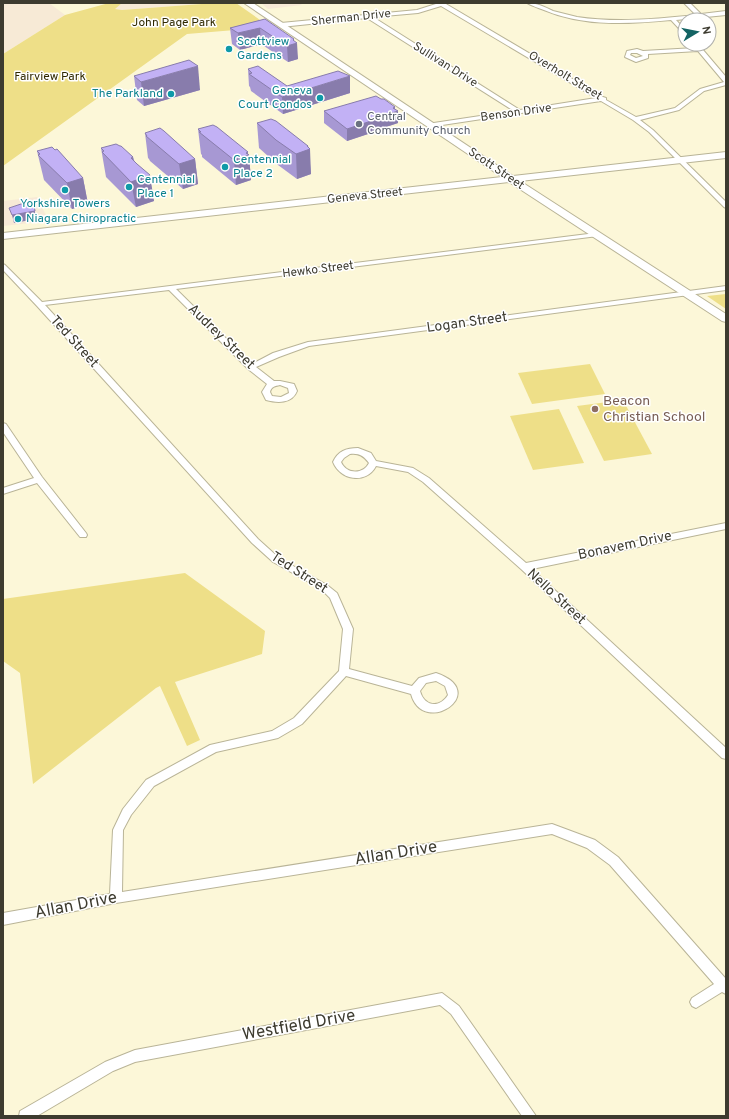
<svg xmlns="http://www.w3.org/2000/svg" width="729" height="1119" font-family="Overpass,sans-serif">
	<rect width="100%" height="100%" fill="#fcf7d8"/>
	<g fill="#f7ead6">
		<path d="M 3,3 L 49,3 L 65,15 L 3,54 Z"/>
		<path d="M 122,3 L 215,3 L 122,10 L 114,9 Z"/>
		<path d="M 261,3 L 299,3 L 302,5 L 268,9 Z"/>
		<path d="M 37,197 L 49,221 L 3,226 L 3,201 Z"/>
	</g>
	<g fill="#eedf88">
		<path d="M 109,3 L 122,3 L 115,9 L 122,10 L 215,3 L 236,3 L 270,27 L 187,34 L 3,166 L 3,54 L 65,15 Z"/>
		<path d="M 726,294 L 726,309 L 707,296 Z"/>
		<path d="M 590,364 L 605,394 L 532,404 L 518,373 Z"/>
		<path d="M 623,400 L 652,454 L 604,461 L 577,406 Z"/>
		<path d="M 559,409 L 584,463 L 533,470 L 510,416 Z"/>
		<path d="M 185,573 L 265,631 L 262,654 L 175,682 L 200,740 L 187,746 L 160,686 L 156,688 L 33,784 L 20,673 L 3,661 L 3,599 Z"/>
	</g>
	<g fill="none" stroke-linecap="round" stroke-linejoin="round">
		<g stroke="#b9b497" stroke-width="2">
			<g id="minor">
				<path d="M 439,3 L 447,3 L 446,4 L 603,97 L 606,98 L 606,100 L 636,117 L 675,108 L 700,89 L 724,82 L 698,51 L 648,54 L 648,58 L 636,62 L 625,57 L 627,51 L 637,49 L 643,51 L 695,48 L 694,44 L 698,44 L 726,77 L 726,85 L 704,91 L 679,110 L 640,120 L 653,130 L 726,202 L 726,208 L 724,207 L 649,132 L 633,120 L 601,101 L 429,127 L 427,126 L 427,124 L 514,111 L 367,18 L 281,27 L 278,25 L 281,23 L 417,10 ZM 441,6 L 596,98 L 520,110 L 373,17 L 418,13 ZM 631,53 L 637,53 L 643,56 L 636,58 L 630,55 Z"/>
				<path d="M 527,3 C 537,3 545,7 553,11 C 561,13 569,15 577,17 C 616,23 657,19 696,15 L 684,3 L 690,3 L 701,14 L 726,11 L 726,15 L 676,20 L 685,30 L 685,35 L 671,20 C 629,24 584,27 544,10 C 539,8 532,6 527,3 Z"/>
				<path d="M 596,233 L 598,234 L 598,236 L 176,289 L 252,364 L 273,353 L 308,342 L 726,286 L 726,290 L 309,346 L 279,357 L 256,367 L 274,381 L 280,381 L 294,384 L 297,391 C 292,404 277,403 266,400 L 262,392 L 267,384 L 248,369 L 169,290 L 45,305 L 258,539 L 279,558 L 327,585 L 337,593 L 353,629 L 349,669 L 412,686 L 419,678 L 436,673 C 492,692 423,738 411,694 L 346,676 L 302,724 L 278,738 L 216,752 L 154,786 L 131,815 L 123,830 L 122,892 L 552,824 L 595,840 L 618,857 L 726,979 L 726,994 L 722,992 L 696,1008 L 692,1006 L 690,1002 L 692,998 L 714,984 L 610,865 L 587,848 L 552,834 L 116,903 L 3,925 L 3,913 L 110,894 L 113,830 L 123,809 L 146,780 L 210,745 L 272,731 L 294,718 L 339,671 L 343,629 L 330,598 L 321,589 L 273,562 L 252,543 L 37,306 L 3,270 L 3,264 L 5,265 L 42,302 ZM 280,385 L 288,388 L 289,393 L 281,397 L 272,396 L 270,392 C 271,387 275,386 280,385 ZM 436,681 L 445,686 L 448,695 C 439,709 424,706 420,691 L 426,683 Z"/>
				<path d="M 3,423 L 6,424 L 42,477 L 86,533 L 87,535 L 86,537 L 80,537 L 37,483 L 3,494 L 3,488 L 34,478 L 3,432 Z"/>
				<path d="M 358,448 L 371,453 L 376,461 L 413,468 L 429,478 L 526,563 L 726,523 L 726,529 L 532,569 L 726,748 L 726,759 L 722,758 L 521,569 L 423,482 L 408,472 L 376,466 C 366,485 340,480 333,462 C 338,451 346,448 358,448 ZM 350,454 C 359,453 364,456 369,463 C 363,475 346,474 341,462 L 344,458 Z"/>
				<path d="M 442,993 L 459,1006 L 536,1116 L 522,1116 L 451,1014 L 440,1005 L 135,1062 L 113,1071 L 37,1116 L 19,1116 L 20,1111 L 105,1062 L 135,1050 Z"/>
			</g>
		</g>
		<g stroke="#b9b497" stroke-width="2">
			<path id="secondary" d="M 244,3 L 253,3 L 513,176 L 726,152 L 726,158 L 520,181 L 726,314 L 726,322 L 722,321 L 509,182 L 3,239 L 3,233 L 502,177 Z"/>
		</g>
		<use href="#minor" fill="#fff" fill-rule="evenodd"/>
		<use href="#secondary" fill="#fff" fill-rule="evenodd"/>
	</g>
	<g fill="#a798d3">
		<path d="M 265,19 L 294,41 L 298,59 L 288,62 L 261,44 L 240,50 L 232,44 L 230,28 Z"/>
		<path d="M 248,69 L 287,86 L 350,93 L 283,114 L 251,91 L 250,87 L 249,86 Z"/>
		<path d="M 134,76 L 200,90 L 144,106 L 137,100 Z"/>
		<path d="M 381,99 L 395,109 L 398,123 L 371,132 L 371,133 L 347,141 L 324,123 L 324,111 Z"/>
		<path d="M 257,123 L 308,146 L 311,174 L 297,179 L 278,165 L 259,148 Z"/>
		<path d="M 198,129 L 248,152 L 248,154 L 249,155 L 251,180 L 236,185 L 202,157 L 202,155 L 201,154 Z"/>
		<path d="M 145,133 L 195,159 L 198,184 L 183,189 L 150,161 L 149,159 L 148,158 Z"/>
		<path d="M 101,148 L 133,157 L 134,160 L 154,201 L 136,207 L 106,177 Z"/>
		<path d="M 37,151 L 83,178 L 88,204 L 72,209 L 44,180 Z"/>
	</g>
	<g fill="#887cac">
		<path d="M 260,28 L 261,44 L 240,50 L 238,33 Z"/>
		<path d="M 294,39 L 294,44 L 297,43 L 298,59 L 288,62 L 287,46 Z"/>
		<path d="M 198,66 L 200,90 L 144,106 L 141,82 Z"/>
		<path d="M 350,76 L 350,93 L 283,114 L 282,97 Z"/>
		<path d="M 395,107 L 395,112 L 398,111 L 398,123 L 371,132 L 371,133 L 347,141 L 347,129 L 370,120 Z"/>
		<path d="M 307,146 L 308,146 L 309,149 L 310,149 L 311,174 L 297,179 L 296,154 Z"/>
		<path d="M 248,152 L 248,156 L 249,155 L 251,180 L 236,185 L 234,160 Z"/>
		<path d="M 133,157 L 137,180 L 150,175 L 154,201 L 136,207 L 131,182 L 131,158 Z"/>
		<path d="M 195,159 L 198,184 L 183,189 L 179,164 Z"/>
		<path d="M 83,178 L 88,204 L 72,209 L 67,183 Z"/>
		<path d="M 34,205 L 36,219 L 14,223 L 12,215 Z"/>
	</g>
	<g fill="#c2b1f5" stroke="#887cac">
		<path d="M 265,19 L 294,39 L 293,40 L 297,43 L 287,46 L 260,28 L 238,33 L 230,28 Z"/>
		<path d="M 189,60 L 198,66 L 141,82 L 134,76 Z"/>
		<path d="M 258,66 L 287,86 L 338,71 L 350,76 L 282,97 L 249,74 L 252,73 L 248,69 Z"/>
		<path d="M 376,96 L 381,99 L 384,99 L 395,107 L 393,108 L 398,111 L 370,120 L 371,121 L 347,129 L 324,111 Z"/>
		<path d="M 271,119 L 276,121 L 308,146 L 307,146 L 310,149 L 296,154 L 276,140 L 257,123 Z"/>
		<path d="M 213,125 L 217,127 L 248,152 L 246,153 L 249,155 L 234,160 L 199,132 L 201,132 L 198,129 Z"/>
		<path d="M 160,128 L 164,131 L 195,159 L 179,164 L 146,136 L 147,136 L 145,133 Z"/>
		<path d="M 116,144 L 120,146 L 121,146 L 133,157 L 131,158 L 137,164 L 150,175 L 131,182 L 102,152 L 104,151 L 101,148 Z"/>
		<path d="M 52,147 L 55,150 L 57,149 L 83,178 L 67,183 L 38,155 L 40,154 L 37,151 Z"/>
		<path d="M 30,201 L 32,205 L 34,205 L 35,211 L 12,215 L 9,208 Z"/>
	</g>
	<g fill="#0f9aa8" stroke="#fff" stroke-width="1.5">
		<circle cx="229" cy="49" r="4"/>
		<circle cx="171" cy="94" r="4"/>
		<circle cx="320" cy="98" r="4"/>
		<circle cx="225" cy="167" r="4"/>
		<circle cx="129" cy="187" r="4"/>
		<circle cx="65" cy="190" r="4"/>
		<circle cx="18" cy="219" r="4"/>
	</g>
	<circle fill="#6b7280" stroke="#fff" stroke-width="1.5" cx="359" cy="124" r="4"/>
	<circle fill="#8d6e63" stroke="#fff" stroke-width="1.5" cx="595" cy="409" r="4"/>
	<g text-anchor="middle" dominant-baseline="central" stroke-width="3" stroke-linejoin="round" paint-order="stroke">
		<g font-size="12" fill="#3d3b2f" stroke="#fff">
			<text transform="translate(351 18) rotate(-6)">Sherman Drive</text>
			<text transform="translate(445 65) rotate(32)">Sullivan Drive</text>
			<text transform="translate(565 76) rotate(31)">Overholt Street</text>
			<text transform="translate(516 113) rotate(-8)">Benson Drive</text>
			<text transform="translate(496 169) rotate(34)">Scott Street</text>
			<text transform="translate(365 196) rotate(-6)">Geneva Street</text>
			<text transform="translate(318 270) rotate(-7)">Hewko Street</text>
		</g>
		<g font-size="12" fill="#302900" stroke="#fff">
			<text x="174" y="23">John Page Park</text>
			<text x="50" y="77">Fairview Park</text>
		</g>
		<g font-size="12" fill="#0d838f" stroke="#fff" text-anchor="start">
			<text x="237" y="42">Scottview<tspan x="237" dy="14">Gardens</tspan></text>
			<text x="312" y="91" text-anchor="end">Geneva<tspan x="312" dy="14">Court Condos</tspan></text>
			<text x="163" y="94" text-anchor="end">The Parkland</text>
			<text x="233" y="160">Centennial<tspan x="233" dy="14">Place 2</tspan></text>
			<text x="137" y="180">Centennial<tspan x="137" dy="14">Place 1</tspan></text>
			<text x="65" y="204" text-anchor="middle">Yorkshire Towers</text>
			<text x="26" y="219">Niagara Chiropractic</text>
		</g>
		<g font-size="12" fill="#5b616d" stroke="#fff" text-anchor="start">
			<text x="367" y="117">Central<tspan x="367" dy="14">Community Church</tspan></text>
		</g>
		<g font-size="14" fill="#3d3b2f" stroke="#fff">
			<text transform="translate(467 323) rotate(-8)">Logan Street</text>
			<text transform="translate(221 337) rotate(44)">Audrey Street</text>
			<text transform="translate(74 342) rotate(48)">Ted Street</text>
			<text transform="translate(625 546) rotate(-12)">Bonavem Drive</text>
			<text transform="translate(299 573) rotate(33)">Ted Street</text>
			<text transform="translate(556 597) rotate(43)">Nello Street</text>
		</g>
		<g font-size="14" fill="#785e54" stroke="#fff" text-anchor="start">
			<text x="603" y="401">Beacon<tspan x="603" dy="16">Christian School</tspan></text>
		</g>
		<g font-size="17" fill="#3d3b2f" stroke="#fff">
			<text transform="translate(396 854) rotate(-9)">Allan Drive</text>
			<text transform="translate(76 906) rotate(-11)">Allan Drive</text>
			<text transform="translate(299 1026) rotate(-10)">Westfield Drive</text>
		</g>
	</g>
	<rect width="729" height="1119" fill="none" stroke="#3d3b2f" stroke-width="8"/>
	<g transform="translate(697 32) rotate(80)"><circle r="19" fill="#ffffff" stroke="#b1b1ac"/>
	<path d="M0-3L7 15L0 10L-7 15Z" fill="#136363"/>
	<text y="-6" font-size="11" font-weight="bold" text-anchor="middle" fill="#3d3b2f">N</text>
	</g>
</svg>
